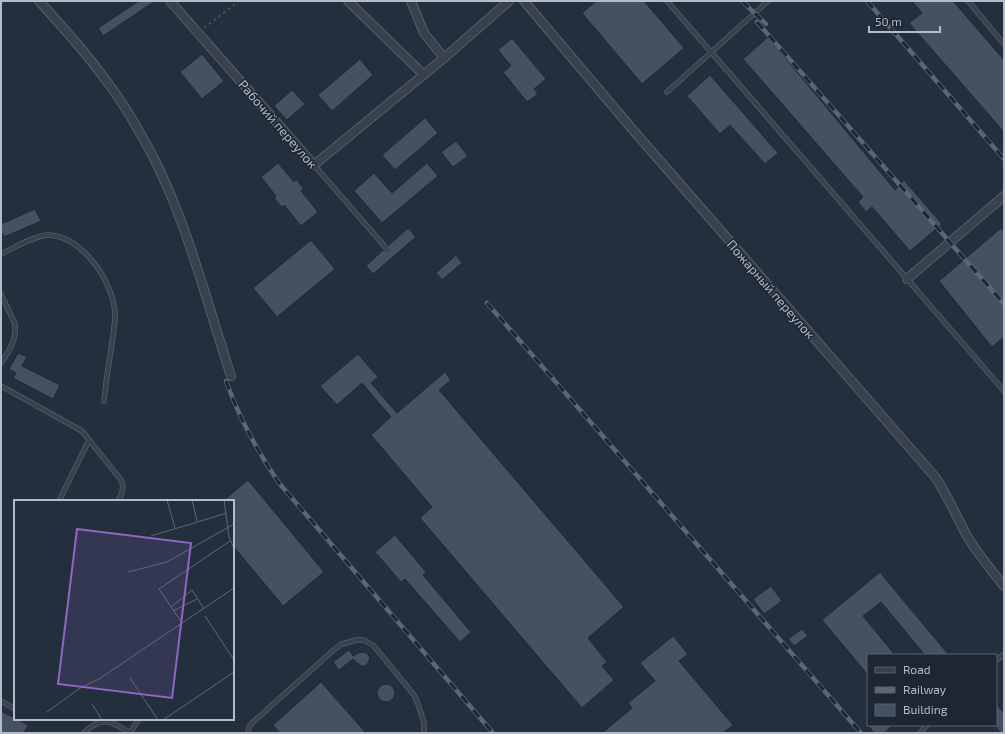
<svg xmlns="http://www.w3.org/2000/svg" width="1005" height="734" font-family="'Exo 2',sans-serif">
	<rect width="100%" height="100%" fill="#242f3e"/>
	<g fill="#455162" stroke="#1f2835">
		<path d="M 139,1 L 155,1 L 103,36 L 98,28 Z"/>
		<path d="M 596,1 L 644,1 L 684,48 L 642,84 L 582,13 Z"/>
		<path d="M 912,1 L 953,1 L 1004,60 L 1004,132 L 909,23 L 922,13 Z"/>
		<path d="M 768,37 L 895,190 L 904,180 L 942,224 L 910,251 L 872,207 L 866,212 L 858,202 L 863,197 L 743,59 Z"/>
		<path d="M 512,38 L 546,79 L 534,89 L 538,94 L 527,102 L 503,72 L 511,66 L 498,50 Z"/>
		<path d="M 202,54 L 224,81 L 202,99 L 180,72 Z"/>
		<path d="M 360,59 L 373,75 L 332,111 L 318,95 Z"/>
		<path d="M 710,75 L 778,153 L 765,164 L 730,125 L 720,134 L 687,96 Z"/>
		<path d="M 292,90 L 305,104 L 287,120 L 274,106 Z"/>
		<path d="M 425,118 L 438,133 L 395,170 L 382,155 Z"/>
		<path d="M 456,141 L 468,156 L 453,167 L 441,152 Z"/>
		<path d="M 278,163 L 294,182 L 296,179 L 304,189 L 301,191 L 318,212 L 301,226 L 284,205 L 282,207 L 274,198 L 276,196 L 261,177 Z"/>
		<path d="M 427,163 L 438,176 L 382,223 L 354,191 L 374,173 L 392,193 Z"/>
		<path d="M 35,209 L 41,221 L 4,237 L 1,231 L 1,224 Z"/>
		<path d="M 408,228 L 416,237 L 373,274 L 366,266 L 383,250 L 386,251 L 389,250 L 388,246 Z"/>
		<path d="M 1001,228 L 1004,232 L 1004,337 L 992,347 L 939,281 Z"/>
		<path d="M 311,240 L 335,269 L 277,317 L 253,288 Z"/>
		<path d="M 456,255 L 462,263 L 442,280 L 436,273 Z"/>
		<path d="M 18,353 L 27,357 L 22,366 L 60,385 L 53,399 L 13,378 L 16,373 L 9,369 Z"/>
		<path d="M 358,354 L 378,377 L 371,383 L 397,413 L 445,372 L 451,380 L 439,390 L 624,607 L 588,638 L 607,662 L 602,666 L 614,680 L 582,708 L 420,518 L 432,507 L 371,435 L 391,417 L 362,383 L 337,405 L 320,386 Z"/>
		<path d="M 248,480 L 324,572 L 283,606 L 233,546 L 233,501 L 223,501 Z"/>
		<path d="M 395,535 L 426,572 L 423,575 L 471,632 L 460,642 L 405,579 L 401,582 L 375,552 Z"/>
		<path d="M 880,572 L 907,605 L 949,655 L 925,655 L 881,602 L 863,616 L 895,655 L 868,655 L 868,675 L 822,620 Z"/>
		<path d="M 771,586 L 782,601 L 764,614 L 753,599 Z"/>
		<path d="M 802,629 L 808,636 L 794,646 L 788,639 Z"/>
		<path d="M 673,636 L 688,654 L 679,661 L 733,725 L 723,733 L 602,733 L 632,708 L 628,703 L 655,681 L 640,663 Z"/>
		<path d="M 349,650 L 353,656 L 361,652 L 367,653 L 370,658 L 368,663 L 365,666 L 361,666 L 353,659 L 339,670 L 333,662 Z"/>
		<path d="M 321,682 L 366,733 L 280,733 L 273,725 Z"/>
		<circle cx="386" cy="693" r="9"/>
		<path d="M 996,704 L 1004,713 L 1004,733 L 1001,733 L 996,727 Z"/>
		<path d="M 1,711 L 28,725 L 24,733 L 1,733 Z"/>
		<path d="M 868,725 L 893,725 L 884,733 L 874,733 Z"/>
	</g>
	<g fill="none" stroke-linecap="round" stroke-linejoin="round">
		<g stroke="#565f6c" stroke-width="5.5">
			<g id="service">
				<path d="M 667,1 L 1004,391"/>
				<path d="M 968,1 L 1004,44"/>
				<path d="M 667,92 L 768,1"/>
				<path d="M 314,165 L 386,248"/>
				<path d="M 1,254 C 14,248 35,235 49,235 C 83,236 115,284 115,316 C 115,325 113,334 112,343 C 109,362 106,381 104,401"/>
				<path d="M 1,294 L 15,324 C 17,339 9,351 1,363"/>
				<path d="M 1,386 L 82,431 L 121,480 C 125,487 122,494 118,501"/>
				<path d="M 59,501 L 89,440"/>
				<path d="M 996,661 L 1004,654"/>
				<path d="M 1,701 L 15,709"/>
				<path d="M 84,733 C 101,715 112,721 130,733"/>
				<path d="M 130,733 L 139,719"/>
				<path d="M 248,733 L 249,727 L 253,722 L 336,648 L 342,644 L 356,640 L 364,640 L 374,646 L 414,695 L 418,704 L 424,723 L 424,733"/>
				<path d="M 920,733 L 927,725"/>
			</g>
		</g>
		<g stroke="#565f6c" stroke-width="10">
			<g id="minor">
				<path d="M 39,1 C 61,25 83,49 102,75 C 116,93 129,113 140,133 C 183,205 205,297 231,376"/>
				<path d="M 170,1 L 314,165 L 444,58 L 509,1"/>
				<path d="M 348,1 L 424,75"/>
				<path d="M 411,1 L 424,33 L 444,58"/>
				<path d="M 524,1 L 633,130 L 936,478 C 948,497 957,517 967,536 C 978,554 991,570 1004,586"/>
				<path d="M 907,279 L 1004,196"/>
			</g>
		</g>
		<path stroke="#44595c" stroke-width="1.5" stroke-dasharray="3 3" stroke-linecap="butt" d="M 204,28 L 239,1"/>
		<use href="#service" stroke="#38414e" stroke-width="4"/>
		<use href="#minor" stroke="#38414e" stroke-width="8"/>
		<g stroke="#5a6575" stroke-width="4.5">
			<g id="rail">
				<path d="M 742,1 L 766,24"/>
				<path d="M 867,1 L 1004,159"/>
				<path d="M 757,22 L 1004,304"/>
				<path d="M 487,303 L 861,733"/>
				<path d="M 226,381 C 239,417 257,451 279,483 L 493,733"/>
			</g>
		</g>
		<use href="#rail" stroke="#1d2633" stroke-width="3" stroke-dasharray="9" stroke-linecap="butt"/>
	</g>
	<g text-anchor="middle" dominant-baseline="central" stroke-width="3" stroke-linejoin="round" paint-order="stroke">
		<g font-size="13" fill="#b4bcc9" stroke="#1d2633">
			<text transform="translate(278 124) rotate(49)">Рабочий переулок</text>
			<text transform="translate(771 289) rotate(49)">Пожарный переулок</text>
		</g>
	</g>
	<g transform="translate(14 500)">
		<rect width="220" height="220" fill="#242f3e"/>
		<path fill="none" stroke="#5e6776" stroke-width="1" d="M 153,0 L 161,28M 178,0 L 183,21M 210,0 L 215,37 L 220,48M 137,36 L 213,13M 114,72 L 153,62 L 220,24M 157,107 L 178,90 L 190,109M 159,111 L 183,99M 191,116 L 220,160M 168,123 L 145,89 L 216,41M 116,178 L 144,220M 78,204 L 88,220M 33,212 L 66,188 L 85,179 L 220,88M 149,220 L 220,172"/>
		<path fill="#9266c3" fill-opacity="0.15" stroke="#9266c3" stroke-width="2" d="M 63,29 L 177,43 L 158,198 L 44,184 Z"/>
		<rect width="220" height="220" fill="none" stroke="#b4bcc9" stroke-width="2"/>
	</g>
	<rect width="1005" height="734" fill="none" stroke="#b4bcc9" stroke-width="4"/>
	<rect x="867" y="654" width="130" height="72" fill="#1d2633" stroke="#59626f"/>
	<rect x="875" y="667" width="20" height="6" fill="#38414e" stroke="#59626f"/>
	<text x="903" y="674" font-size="12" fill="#b4bcc9">Road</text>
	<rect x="875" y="687" width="20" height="6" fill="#5a6575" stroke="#59626f"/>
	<text x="903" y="694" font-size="12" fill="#b4bcc9">Railway</text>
	<rect x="875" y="704" width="20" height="12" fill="#455162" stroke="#59626f"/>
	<text x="903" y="714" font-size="12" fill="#b4bcc9">Building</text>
	<path d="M869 26v6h71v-6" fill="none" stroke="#b4bcc9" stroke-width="2"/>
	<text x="875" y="26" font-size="12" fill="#b4bcc9" stroke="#1d2633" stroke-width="3" paint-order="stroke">50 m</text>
</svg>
